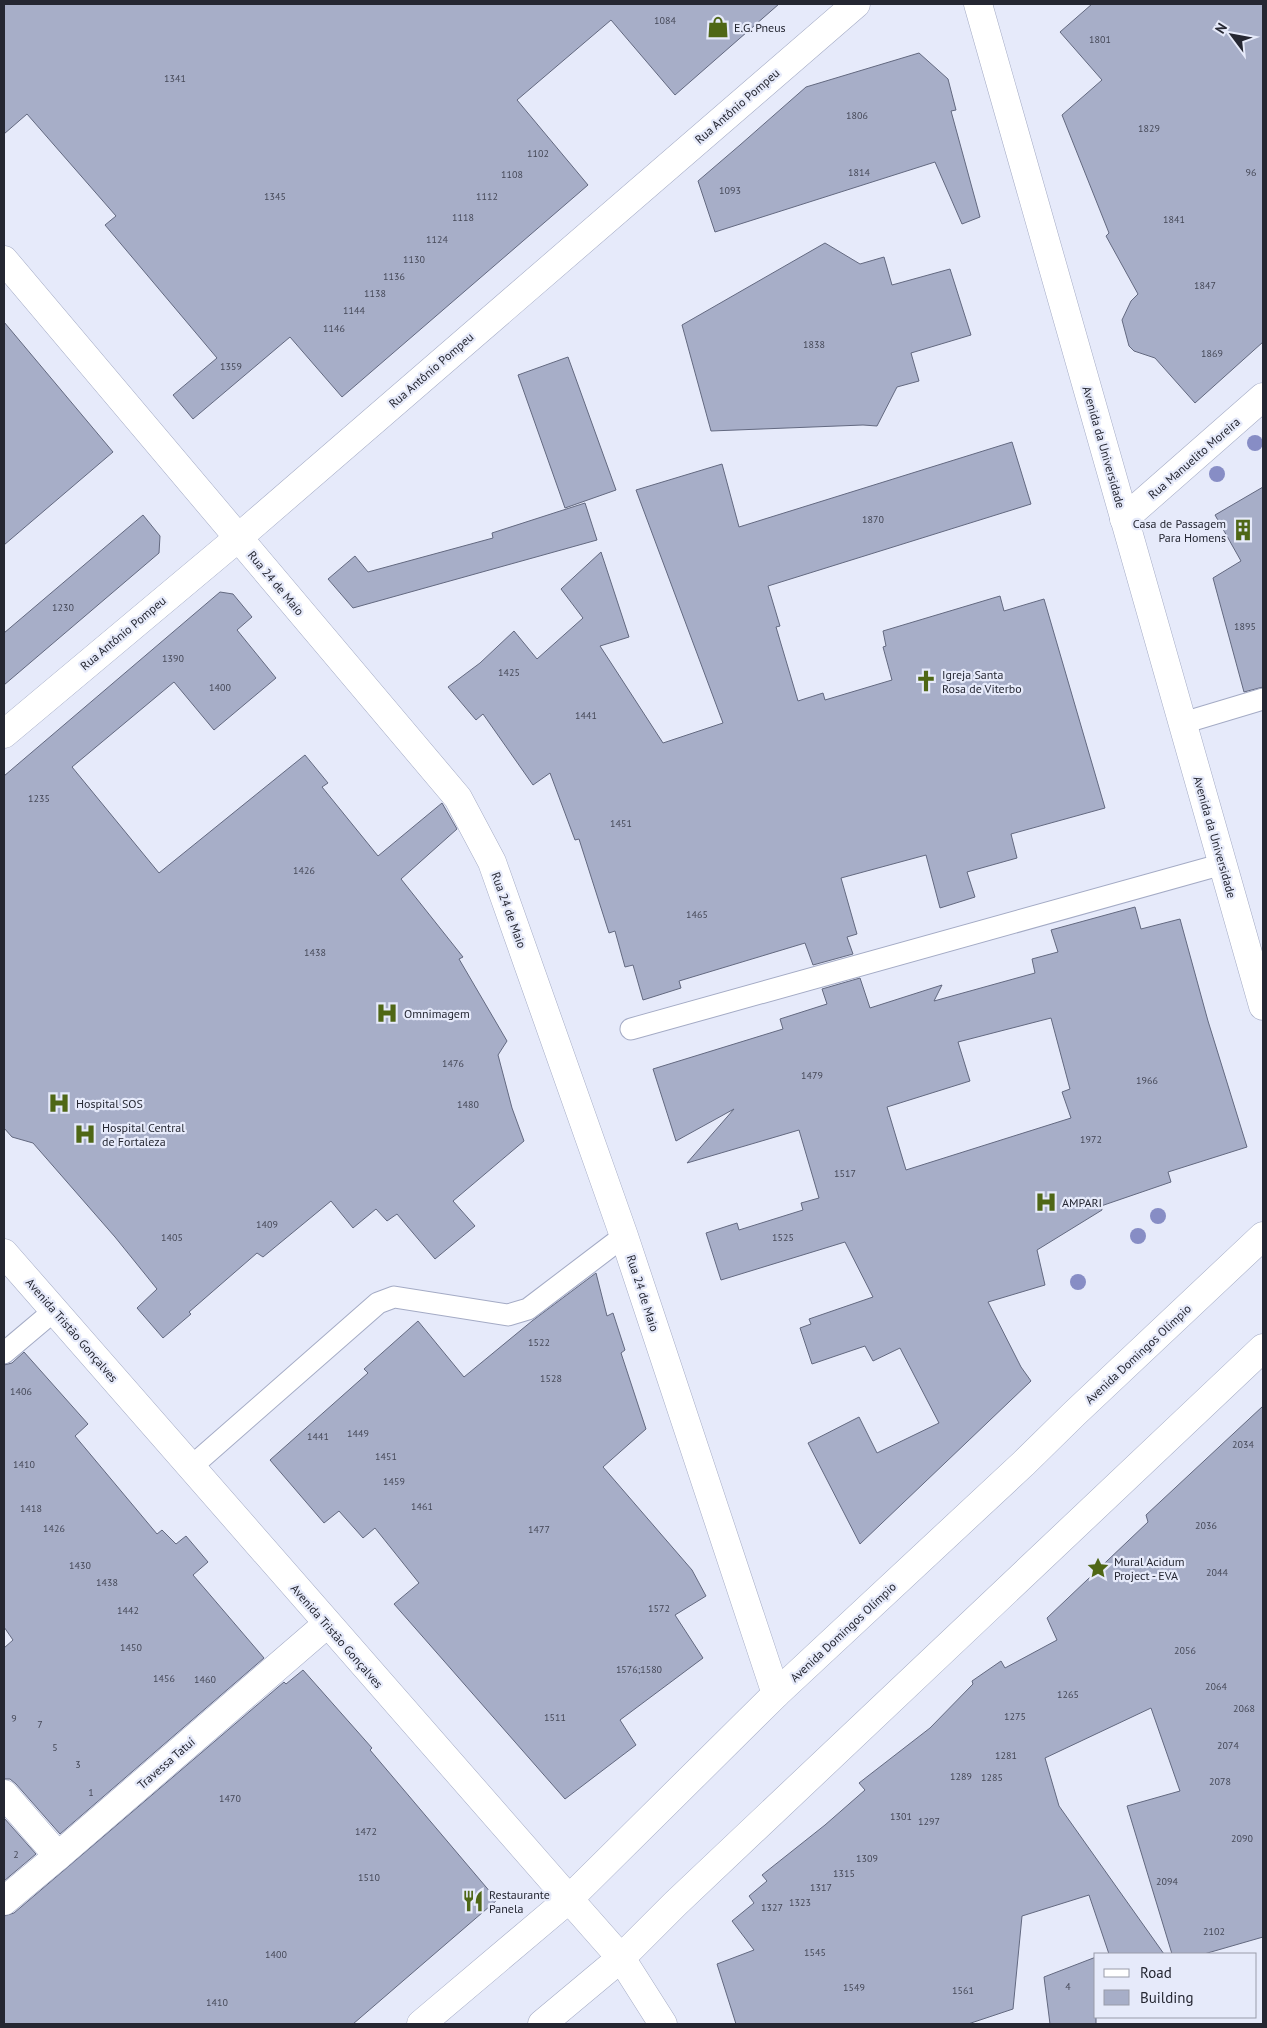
<svg xmlns="http://www.w3.org/2000/svg" width="1267" height="2028" font-family="'PT Sans',sans-serif">
	<rect width="100%" height="100%" fill="#e6eafa"/>
	<g fill="#a7aec8" stroke="#636980" fill-rule="evenodd">
		<path d="M 4,4 L 779,4 L 675,95 L 611,20 L 517,100 L 588,185 L 342,397 L 290,337 L 193,419 L 173,395 L 217,358 L 105,225 L 116,216 L 27,114 L 4,134 Z"/>
		<path d="M 1092,4 L 1263,4 L 1263,342 L 1195,403 L 1155,358 L 1134,351 L 1129,346 L 1122,320 L 1131,301 L 1138,294 L 1106,236 L 1109,233 L 1062,115 L 1102,80 L 1060,32 Z"/>
		<path d="M 919,53 L 948,79 L 956,110 L 951,111 L 980,217 L 962,224 L 935,162 L 715,232 L 698,181 L 740,145 L 806,87 Z"/>
		<path d="M 825,243 L 860,264 L 884,257 L 892,285 L 950,269 L 971,335 L 911,353 L 919,381 L 897,387 L 877,426 L 863,425 L 711,431 L 682,325 Z"/>
		<path d="M 4,322 L 113,452 L 4,545 Z"/>
		<path d="M 568,357 L 616,490 L 565,508 L 518,375 Z"/>
		<path d="M 1012,442 L 1031,504 L 768,586 L 780,626 L 776,627 L 798,701 L 823,693 L 825,700 L 892,680 L 883,647 L 886,646 L 883,631 L 1000,596 L 1004,611 L 1044,599 L 1105,808 L 1011,834 L 1017,858 L 967,872 L 975,897 L 940,908 L 926,855 L 841,878 L 857,934 L 847,937 L 853,954 L 813,965 L 805,943 L 679,981 L 681,988 L 643,1000 L 633,965 L 625,967 L 615,931 L 609,933 L 579,839 L 575,840 L 550,773 L 533,785 L 483,714 L 476,720 L 448,687 L 480,663 L 514,631 L 537,659 L 583,618 L 561,589 L 601,552 L 629,637 L 600,646 L 663,743 L 723,723 L 636,490 L 722,464 L 739,527 Z"/>
		<path d="M 1263,487 L 1263,687 L 1244,692 L 1213,578 L 1241,561 L 1215,515 Z"/>
		<path d="M 585,503 L 597,540 L 353,608 L 328,579 L 355,556 L 368,572 L 493,538 L 492,533 Z"/>
		<path d="M 143,515 L 160,536 L 159,553 L 4,685 L 4,633 Z"/>
		<path d="M 220,592 L 233,594 L 252,617 L 237,630 L 276,678 L 214,730 L 174,682 L 72,767 L 159,873 L 305,755 L 328,783 L 322,787 L 378,856 L 442,803 L 457,829 L 401,879 L 463,957 L 459,959 L 507,1041 L 498,1055 L 512,1108 L 524,1141 L 453,1201 L 475,1226 L 435,1259 L 397,1214 L 387,1221 L 376,1209 L 353,1228 L 331,1201 L 263,1257 L 257,1253 L 189,1312 L 191,1314 L 163,1338 L 137,1308 L 157,1289 L 115,1237 L 33,1143 L 12,1137 L 4,1128 L 4,776 Z"/>
		<path d="M 1135,907 L 1141,929 L 1180,919 L 1208,1021 L 1247,1147 L 1168,1172 L 1171,1182 L 1101,1206 L 1102,1210 L 1037,1250 L 1045,1285 L 988,1302 L 1021,1367 L 1031,1381 L 860,1544 L 808,1443 L 859,1417 L 877,1453 L 939,1423 L 900,1348 L 873,1361 L 865,1346 L 812,1364 L 800,1328 L 811,1324 L 809,1319 L 873,1297 L 845,1242 L 721,1280 L 706,1233 L 737,1223 L 739,1230 L 803,1210 L 801,1203 L 819,1198 L 799,1130 L 687,1163 L 734,1109 L 676,1141 L 653,1069 L 783,1029 L 780,1019 L 827,1004 L 822,989 L 860,978 L 870,1008 L 942,985 L 934,1001 L 1035,973 L 1032,959 L 1058,952 L 1051,930 ZM 1051,1018 L 1070,1089 L 1062,1092 L 1071,1118 L 906,1170 L 887,1107 L 970,1081 L 958,1042 Z"/>
		<path d="M 596,1273 L 607,1316 L 613,1313 L 625,1350 L 621,1353 L 646,1429 L 603,1467 L 692,1570 L 706,1596 L 675,1615 L 703,1658 L 620,1720 L 636,1745 L 565,1799 L 394,1604 L 419,1583 L 375,1528 L 363,1538 L 339,1511 L 324,1523 L 270,1460 L 368,1373 L 364,1369 L 418,1321 L 464,1377 L 532,1321 Z"/>
		<path d="M 24,1352 L 88,1424 L 75,1436 L 157,1534 L 162,1530 L 176,1544 L 186,1536 L 208,1562 L 193,1575 L 264,1658 L 60,1834 L 16,1784 L 10,1779 L 4,1779 L 4,1648 L 13,1640 L 4,1627 L 4,1365 L 12,1363 Z"/>
		<path d="M 1263,1406 L 1263,1937 L 1204,1954 L 1172,1954 L 1127,1806 L 1180,1791 L 1151,1708 L 1045,1758 L 1059,1806 L 1164,1954 L 1109,1954 L 1089,1895 L 1022,1916 L 1013,2009 L 968,2024 L 736,2024 L 717,1964 L 754,1950 L 732,1921 L 754,1903 L 749,1896 L 767,1881 L 762,1875 L 825,1825 L 865,1790 L 859,1783 L 930,1728 L 973,1684 L 972,1681 L 1001,1661 L 1005,1668 L 1057,1640 L 1047,1618 L 1148,1522 L 1146,1515 Z"/>
		<path d="M 303,1670 L 372,1748 L 370,1750 L 497,1900 L 353,2024 L 4,2024 L 4,1916 L 14,1913 L 284,1682 L 286,1684 Z"/>
		<path d="M 4,1818 L 36,1854 L 4,1881 Z"/>
		<path d="M 1096,1957 L 1096,2024 L 1050,2024 L 1044,1977 Z"/>
	</g>
	<g fill="none" stroke-linecap="round" stroke-linejoin="round">
		<g stroke="#a4abc5" stroke-width="23">
			<g id="lane">
				<path d="M 1183,723 L 1263,699"/>
				<path d="M 631,1029 L 1223,864"/>
				<path d="M 4,1353 L 55,1310"/>
				<path d="M 191,1467 L 378,1303 L 394,1297 L 508,1315 L 528,1309 L 624,1236"/>
			</g>
		</g>
		<g stroke="#a4abc5" stroke-width="29">
			<g id="street">
				<path d="M 4,260 L 458,798 L 492,862 L 624,1236 L 776,1694"/>
				<path d="M 1124,519 L 1263,397"/>
				<path d="M 4,734 L 238,538 L 856,4"/>
				<path d="M 4,1794 L 58,1856"/>
				<path d="M 4,1901 L 58,1856 L 327,1624"/>
			</g>
		</g>
		<g stroke="#a4abc5" stroke-width="29">
			<g id="secondary">
				<path d="M 978,4 L 1263,1006"/>
				<path d="M 4,1253 L 569,1899"/>
			</g>
		</g>
		<g stroke="#a4abc5" stroke-width="29">
			<g id="primary">
				<path d="M 569,1899 L 621,1958 L 663,2024"/>
				<path d="M 421,2024 L 569,1899 L 776,1694 L 1024,1463 L 1075,1413 L 1263,1236"/>
				<path d="M 542,2024 L 621,1958 L 675,1904 L 1263,1348"/>
			</g>
		</g>
		<use href="#lane" stroke="#fff" stroke-width="21"/>
		<use href="#street" stroke="#fff" stroke-width="28"/>
		<use href="#secondary" stroke="#fff" stroke-width="28"/>
		<use href="#primary" stroke="#fff" stroke-width="28"/>
	</g>
	<g fill="#878dc5">
		<circle cx="1255" cy="443" r="8"/>
		<circle cx="1217" cy="474" r="8"/>
		<circle cx="1158" cy="1216" r="8"/>
		<circle cx="1138" cy="1236" r="8"/>
		<circle cx="1078" cy="1282" r="8"/>
	</g>
	<defs>
		<g id="shop-bare" transform="scale(1.725)"><path d="M-5-2.5h2.3a2.7 3.5 0 0 1 5.4 0H5L5.5 6h-11ZM-1.5-2.5h3a1.5 2.3 0 0 0-3 0Z" fill="#4f6716" stroke="#e6eafa" stroke-width="2.5" paint-order="stroke"/></g>
		<g id="building-bare" transform="scale(1.725)"><path d="M-4-6H4V6H1V3H-1V6H-4ZM-2.5-4.3h1.7v1.8h-1.7ZM.8-4.3h1.7v1.8H.8ZM-2.5-1h1.7V.8h-1.7ZM.8-1h1.7V.8H.8Z" fill="#4f6716" stroke="#e6eafa" stroke-width="2.5" paint-order="stroke"/></g>
		<g id="church-bare" transform="scale(1.725)"><path d="M-1.2-6h2.4v3.5h3.3v2.4h-3.3V6h-2.4V-.1h-3.3v-2.4h3.3Z" fill="#4f6716" stroke="#e6eafa" stroke-width="2.5" paint-order="stroke"/></g>
		<g id="hospital-bare" transform="scale(1.725)"><path d="M-5-5h3v3.5h4V-5h3V5h-3V1.5h-4V5h-3Z" fill="#4f6716" stroke="#e6eafa" stroke-width="2.5" paint-order="stroke"/></g>
		<g id="sight-bare" transform="scale(1.725)"><path d="M0-6L1.8-2.2L6-1.7L2.9 1.2L3.7 5.4L0 3.3L-3.7 5.4L-2.9 1.2L-6-1.7L-1.8-2.2Z" fill="#4f6716" stroke="#e6eafa" stroke-width="2.5" paint-order="stroke"/></g>
		<g id="restaurant-bare" transform="scale(1.725)"><path d="M-5-6h1v4h1v-4h1v4h1v-4h1v5L-1.5 .5V6h-2V.5L-5-1ZM5-6V6H3V1.5H1.5Q1.5-4 5-6Z" fill="#4f6716" stroke="#e6eafa" stroke-width="2.5" paint-order="stroke"/></g>
	</defs>
	<g fill-rule="evenodd">
		<use href="#shop-bare" x="718" y="27"/>
		<use href="#building-bare" x="1243" y="530"/>
		<use href="#church-bare" x="926" y="681"/>
		<use href="#hospital-bare" x="387" y="1013"/>
		<use href="#hospital-bare" x="59" y="1103"/>
		<use href="#hospital-bare" x="85" y="1134"/>
		<use href="#hospital-bare" x="1046" y="1202"/>
		<use href="#sight-bare" x="1098" y="1568"/>
		<use href="#restaurant-bare" x="473" y="1901"/>
	</g>
	<g text-anchor="middle" dominant-baseline="central" stroke-width="4.5" stroke-linejoin="round" paint-order="stroke">
		<g font-size="10" fill="#464958">
			<text x="665" y="20">1084</text>
			<text x="1100" y="39">1801</text>
			<text x="175" y="78">1341</text>
			<text x="857" y="115">1806</text>
			<text x="1149" y="128">1829</text>
			<text x="538" y="153">1102</text>
			<text x="859" y="172">1814</text>
			<text x="1251" y="172">96</text>
			<text x="512" y="174">1108</text>
			<text x="730" y="190">1093</text>
			<text x="275" y="196">1345</text>
			<text x="487" y="196">1112</text>
			<text x="463" y="217">1118</text>
			<text x="1174" y="219">1841</text>
			<text x="437" y="239">1124</text>
			<text x="414" y="259">1130</text>
			<text x="394" y="276">1136</text>
			<text x="1205" y="285">1847</text>
			<text x="375" y="293">1138</text>
			<text x="354" y="310">1144</text>
			<text x="334" y="328">1146</text>
			<text x="814" y="344">1838</text>
			<text x="1212" y="353">1869</text>
			<text x="231" y="366">1359</text>
			<text x="873" y="519">1870</text>
			<text x="63" y="607">1230</text>
			<text x="1245" y="626">1895</text>
			<text x="173" y="658">1390</text>
			<text x="509" y="672">1425</text>
			<text x="220" y="687">1400</text>
			<text x="586" y="715">1441</text>
			<text x="39" y="798">1235</text>
			<text x="621" y="823">1451</text>
			<text x="304" y="870">1426</text>
			<text x="697" y="914">1465</text>
			<text x="315" y="952">1438</text>
			<text x="453" y="1063">1476</text>
			<text x="812" y="1075">1479</text>
			<text x="1147" y="1080">1966</text>
			<text x="468" y="1104">1480</text>
			<text x="1091" y="1139">1972</text>
			<text x="845" y="1173">1517</text>
			<text x="267" y="1224">1409</text>
			<text x="172" y="1237">1405</text>
			<text x="783" y="1237">1525</text>
			<text x="539" y="1342">1522</text>
			<text x="551" y="1378">1528</text>
			<text x="21" y="1391">1406</text>
			<text x="358" y="1433">1449</text>
			<text x="318" y="1436">1441</text>
			<text x="1243" y="1444">2034</text>
			<text x="386" y="1456">1451</text>
			<text x="24" y="1464">1410</text>
			<text x="394" y="1481">1459</text>
			<text x="422" y="1506">1461</text>
			<text x="31" y="1508">1418</text>
			<text x="1206" y="1525">2036</text>
			<text x="54" y="1528">1426</text>
			<text x="539" y="1529">1477</text>
			<text x="80" y="1565">1430</text>
			<text x="1217" y="1572">2044</text>
			<text x="107" y="1582">1438</text>
			<text x="659" y="1608">1572</text>
			<text x="128" y="1610">1442</text>
			<text x="131" y="1647">1450</text>
			<text x="1185" y="1650">2056</text>
			<text x="639" y="1669">1576;1580</text>
			<text x="164" y="1678">1456</text>
			<text x="205" y="1679">1460</text>
			<text x="1216" y="1686">2064</text>
			<text x="1068" y="1694">1265</text>
			<text x="1244" y="1708">2068</text>
			<text x="1015" y="1716">1275</text>
			<text x="555" y="1717">1511</text>
			<text x="14" y="1718">9</text>
			<text x="40" y="1724">7</text>
			<text x="1228" y="1745">2074</text>
			<text x="55" y="1747">5</text>
			<text x="1006" y="1755">1281</text>
			<text x="78" y="1764">3</text>
			<text x="961" y="1776">1289</text>
			<text x="992" y="1777">1285</text>
			<text x="1220" y="1781">2078</text>
			<text x="91" y="1792">1</text>
			<text x="230" y="1798">1470</text>
			<text x="901" y="1816">1301</text>
			<text x="929" y="1821">1297</text>
			<text x="366" y="1831">1472</text>
			<text x="1242" y="1838">2090</text>
			<text x="16" y="1854">2</text>
			<text x="867" y="1858">1309</text>
			<text x="844" y="1873">1315</text>
			<text x="369" y="1877">1510</text>
			<text x="1167" y="1881">2094</text>
			<text x="821" y="1887">1317</text>
			<text x="800" y="1902">1323</text>
			<text x="772" y="1907">1327</text>
			<text x="1214" y="1931">2102</text>
			<text x="815" y="1952">1545</text>
			<text x="276" y="1954">1400</text>
			<text x="1068" y="1986">4</text>
			<text x="854" y="1987">1549</text>
			<text x="963" y="1990">1561</text>
			<text x="217" y="2002">1410</text>
		</g>
		<g font-size="12" fill="#252732" stroke="#e6eafa" text-anchor="start">
			<text x="734" y="27">E.G. Pneus</text>
			<text x="1226" y="523" text-anchor="end">Casa de Passagem<tspan x="1226" dy="14">Para Homens</tspan></text>
			<text x="942" y="674">Igreja Santa<tspan x="942" dy="14">Rosa de Viterbo</tspan></text>
			<text x="404" y="1013">Omnimagem</text>
			<text x="76" y="1103">Hospital SOS</text>
			<text x="102" y="1127">Hospital Central<tspan x="102" dy="14">de Fortaleza</tspan></text>
			<text x="1062" y="1202">AMPARI</text>
			<text x="1114" y="1561">Mural Acidum<tspan x="1114" dy="14">Project - EVA</tspan></text>
			<text x="489" y="1894">Restaurante<tspan x="489" dy="14">Panela</tspan></text>
		</g>
		<g font-size="12" fill="#252732" stroke="#e6eafa">
			<text transform="translate(737 106) rotate(-41)">Rua Antônio Pompeu</text>
			<text transform="translate(431 370) rotate(-41)">Rua Antônio Pompeu</text>
			<text transform="translate(1104 447) rotate(74)">Avenida da Universidade</text>
			<text transform="translate(1194 458) rotate(-41)">Rua Manuelito Moreira</text>
			<text transform="translate(276 583) rotate(50)">Rua 24 de Maio</text>
			<text transform="translate(123 633) rotate(-40)">Rua Antônio Pompeu</text>
			<text transform="translate(1215 837) rotate(74)">Avenida da Universidade</text>
			<text transform="translate(509 910) rotate(70)">Rua 24 de Maio</text>
			<text transform="translate(643 1293) rotate(72)">Rua 24 de Maio</text>
			<text transform="translate(72 1330) rotate(49)">Avenida Tristão Gonçalves</text>
			<text transform="translate(1138 1354) rotate(-43)">Avenida Domingos Olímpio</text>
			<text transform="translate(843 1632) rotate(-43)">Avenida Domingos Olímpio</text>
			<text transform="translate(337 1636) rotate(49)">Avenida Tristão Gonçalves</text>
			<text transform="translate(166 1763) rotate(-41)">Travessa Tatuí</text>
		</g>
	</g>
	<rect width="1267" height="2028" fill="none" stroke="#252732" stroke-width="10"/>
	<rect x="1094" y="1953" width="162" height="65" fill="#e6eafa" stroke="#999caa"/>
	<rect x="1104" y="1969" width="25" height="8" fill="#ffffff" stroke="#999caa"/>
	<text x="1140" y="1978" font-size="15" fill="#252732">Road</text>
	<rect x="1104" y="1990" width="25" height="15" fill="#a7aec8" stroke="#999caa"/>
	<text x="1140" y="2003" font-size="15" fill="#252732">Building</text>
	<g transform="translate(1232 35) rotate(302)" stroke="#e6eafa" stroke-width="4" paint-order="stroke">
	<path d="M0-4L9 19L0 12L-9 19Z" fill="#252732"/>
	<text y="-8" font-size="14" font-weight="bold" text-anchor="middle" fill="#252732">N</text>
	</g>
</svg>
